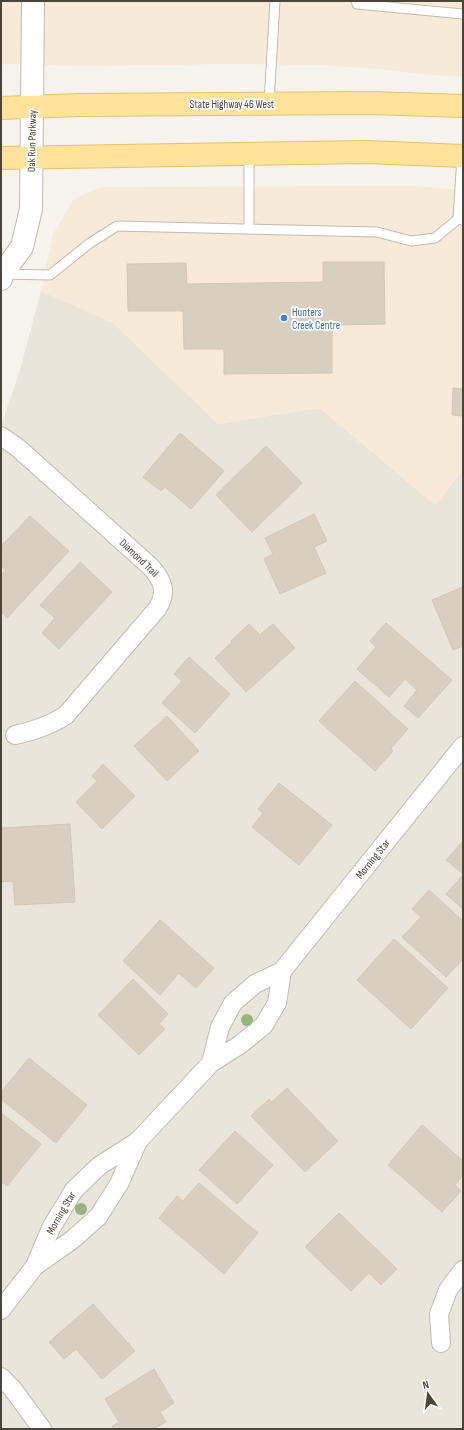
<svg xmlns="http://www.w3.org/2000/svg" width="464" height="1430" font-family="'Sofia Sans Condensed',sans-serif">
	<rect width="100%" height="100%" fill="#f6f3ec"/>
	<path fill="#eae5da" d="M 41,291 L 112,322 L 218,424 L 320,408 L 435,505 L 463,470 L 463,1429 L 1,1429 L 1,426 L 20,370 Z"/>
	<g fill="#f7ead8">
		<path d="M 1,1 L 463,1 L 463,77 L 432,75 L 380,69 L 320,65 L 229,64 L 84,66 L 1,64 Z"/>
		<path d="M 414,186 L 463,190 L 463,470 L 435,505 L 320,408 L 218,424 L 112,322 L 41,291 L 53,234 L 74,199 L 101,187 Z"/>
	</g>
	<g fill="#d8cfc1" stroke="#d3c7b4">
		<path d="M 323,262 L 384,262 L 385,324 L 332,325 L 332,373 L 224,374 L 224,349 L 184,349 L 183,311 L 128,311 L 127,264 L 186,263 L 187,284 L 323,282 Z"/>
		<path d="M 453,388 L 463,389 L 463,416 L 452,415 Z"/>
		<path d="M 180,433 L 224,471 L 191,509 L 165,487 L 161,491 L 143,477 Z"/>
		<path d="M 266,446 L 302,483 L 252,532 L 216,495 Z"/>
		<path d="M 314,514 L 327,541 L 314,547 L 326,573 L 280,594 L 264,559 L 273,554 L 265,538 Z"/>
		<path d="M 30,516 L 69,551 L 7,618 L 1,612 L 1,575 L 6,570 L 1,566 L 1,546 Z"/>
		<path d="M 80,562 L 112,592 L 59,649 L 42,633 L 55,618 L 40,605 Z"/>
		<path d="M 463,587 L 463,646 L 453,650 L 432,600 Z"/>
		<path d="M 386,623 L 452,680 L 418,718 L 404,706 L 417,690 L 405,679 L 389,697 L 357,669 L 376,647 L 370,641 Z"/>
		<path d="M 249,624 L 260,635 L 273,624 L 295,648 L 246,692 L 215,658 L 232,642 L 231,641 Z"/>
		<path d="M 189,657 L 230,694 L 195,733 L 162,703 L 182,681 L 174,674 Z"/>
		<path d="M 355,681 L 408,729 L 391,748 L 393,751 L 375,771 L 319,721 Z"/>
		<path d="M 167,716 L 199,751 L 167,781 L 134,746 Z"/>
		<path d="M 103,764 L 135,796 L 102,829 L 76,802 L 97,781 L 92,776 Z"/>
		<path d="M 279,783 L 332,825 L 299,865 L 252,827 L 263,813 L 258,809 Z"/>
		<path d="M 70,824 L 75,902 L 15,905 L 13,881 L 1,882 L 1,828 Z"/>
		<path d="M 463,841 L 463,874 L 446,860 Z"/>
		<path d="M 463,875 L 463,909 L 446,894 Z"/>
		<path d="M 429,890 L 463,921 L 463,959 L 446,977 L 402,937 L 421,917 L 412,909 Z"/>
		<path d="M 160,920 L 214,968 L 196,988 L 179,973 L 160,995 L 123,961 Z"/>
		<path d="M 394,939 L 448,988 L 411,1029 L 357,980 Z"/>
		<path d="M 133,979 L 168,1014 L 159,1024 L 165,1029 L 139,1055 L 98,1015 Z"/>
		<path d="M 29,1058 L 87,1105 L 56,1143 L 1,1099 L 1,1092 Z"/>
		<path d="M 287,1088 L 338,1141 L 305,1172 L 251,1116 L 269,1099 L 272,1102 Z"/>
		<path d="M 1,1113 L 41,1144 L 7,1186 L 1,1181 Z"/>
		<path d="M 422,1125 L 463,1161 L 463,1175 L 455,1185 L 461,1191 L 442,1212 L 388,1165 Z"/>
		<path d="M 235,1131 L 273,1165 L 237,1204 L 199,1170 Z"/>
		<path d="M 199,1183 L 258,1233 L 224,1274 L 159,1218 L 177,1196 L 183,1201 Z"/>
		<path d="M 339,1213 L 397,1269 L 381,1285 L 369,1273 L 351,1291 L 305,1247 Z"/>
		<path d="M 93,1304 L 135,1351 L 102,1379 L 76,1349 L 64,1359 L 49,1342 Z"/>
		<path d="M 154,1369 L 174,1403 L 160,1412 L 166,1422 L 154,1429 L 114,1429 L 112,1426 L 119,1422 L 105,1399 Z"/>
	</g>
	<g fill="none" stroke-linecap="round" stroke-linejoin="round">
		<g stroke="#c2bbae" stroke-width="11">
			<g id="service">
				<path d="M 356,1 L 357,4 L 463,14"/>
				<path d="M 269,103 L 275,1"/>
				<path d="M 462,156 L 458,219 L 463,220"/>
				<path d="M 249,229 L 249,154"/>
				<path d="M 3,274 L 50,275 L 90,243 L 117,226 L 377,232 L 411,241 L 435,238 L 458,219"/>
			</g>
		</g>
		<g stroke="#c2bbae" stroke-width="20">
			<g id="minor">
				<path d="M 1,436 L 18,448 L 151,567 C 163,581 168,592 157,609 L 66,715 C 50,726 33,731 15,735"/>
				<path d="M 211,1063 L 220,1027 L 233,1003 L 255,984 L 282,971 L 463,746"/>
				<path d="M 35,1266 L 72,1240 L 98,1217 L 119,1184 L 138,1141"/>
				<path d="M 1,1310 L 35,1266 L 51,1228 L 74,1190 L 99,1166 L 138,1141 L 211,1063 L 241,1044 L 264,1025 L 277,1003 L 282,971"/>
				<path d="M 441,1343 L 439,1314 L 448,1290 L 463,1270"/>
				<path d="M 1,1377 L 12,1388 L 42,1429"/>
			</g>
		</g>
		<g stroke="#c2bbae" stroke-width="24">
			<path id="tertiary" d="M 1,279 L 2,274 L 22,247 L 31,209 L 33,1"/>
		</g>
		<g stroke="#e6c16a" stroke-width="24">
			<g id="primary">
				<path d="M 1,108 L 79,105 L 371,103 L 463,106"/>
				<path d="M 1,158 L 367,152 L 463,156"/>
			</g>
		</g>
		<use href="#service" stroke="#fff" stroke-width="9"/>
		<use href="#minor" stroke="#fff" stroke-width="18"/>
		<use href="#tertiary" stroke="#fff" stroke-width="22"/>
		<use href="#primary" stroke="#ffe39c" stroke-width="22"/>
	</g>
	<g fill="#97b381">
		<circle cx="247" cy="1020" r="6"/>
		<circle cx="81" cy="1209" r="6"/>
	</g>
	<circle fill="#3f7fe0" stroke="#fff" stroke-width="1.5" cx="284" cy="318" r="4"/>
	<g text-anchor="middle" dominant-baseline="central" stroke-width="3.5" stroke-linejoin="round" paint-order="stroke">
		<g font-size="11" fill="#4b4439" stroke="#fff">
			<text x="232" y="104">State Highway 46 West</text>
			<text transform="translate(32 141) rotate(-89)">Oak Run Parkway</text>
			<text transform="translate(139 558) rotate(44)">Diamond Trail</text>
			<text transform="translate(373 859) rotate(-51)">Morning Star</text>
			<text transform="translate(61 1213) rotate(-60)">Morning Star</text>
		</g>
		<g font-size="11" fill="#366cbe" stroke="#fff" text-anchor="start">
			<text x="292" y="312">Hunters<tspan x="292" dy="13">Creek Centre</tspan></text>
		</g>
	</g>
	<rect width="464" height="1430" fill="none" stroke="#4b4439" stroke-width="4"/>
	<g transform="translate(428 1394) rotate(346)" stroke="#ffffff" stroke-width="3" paint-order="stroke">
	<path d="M0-3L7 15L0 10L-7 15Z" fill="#4b4439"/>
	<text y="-6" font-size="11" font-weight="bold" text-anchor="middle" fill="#4b4439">N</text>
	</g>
</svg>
